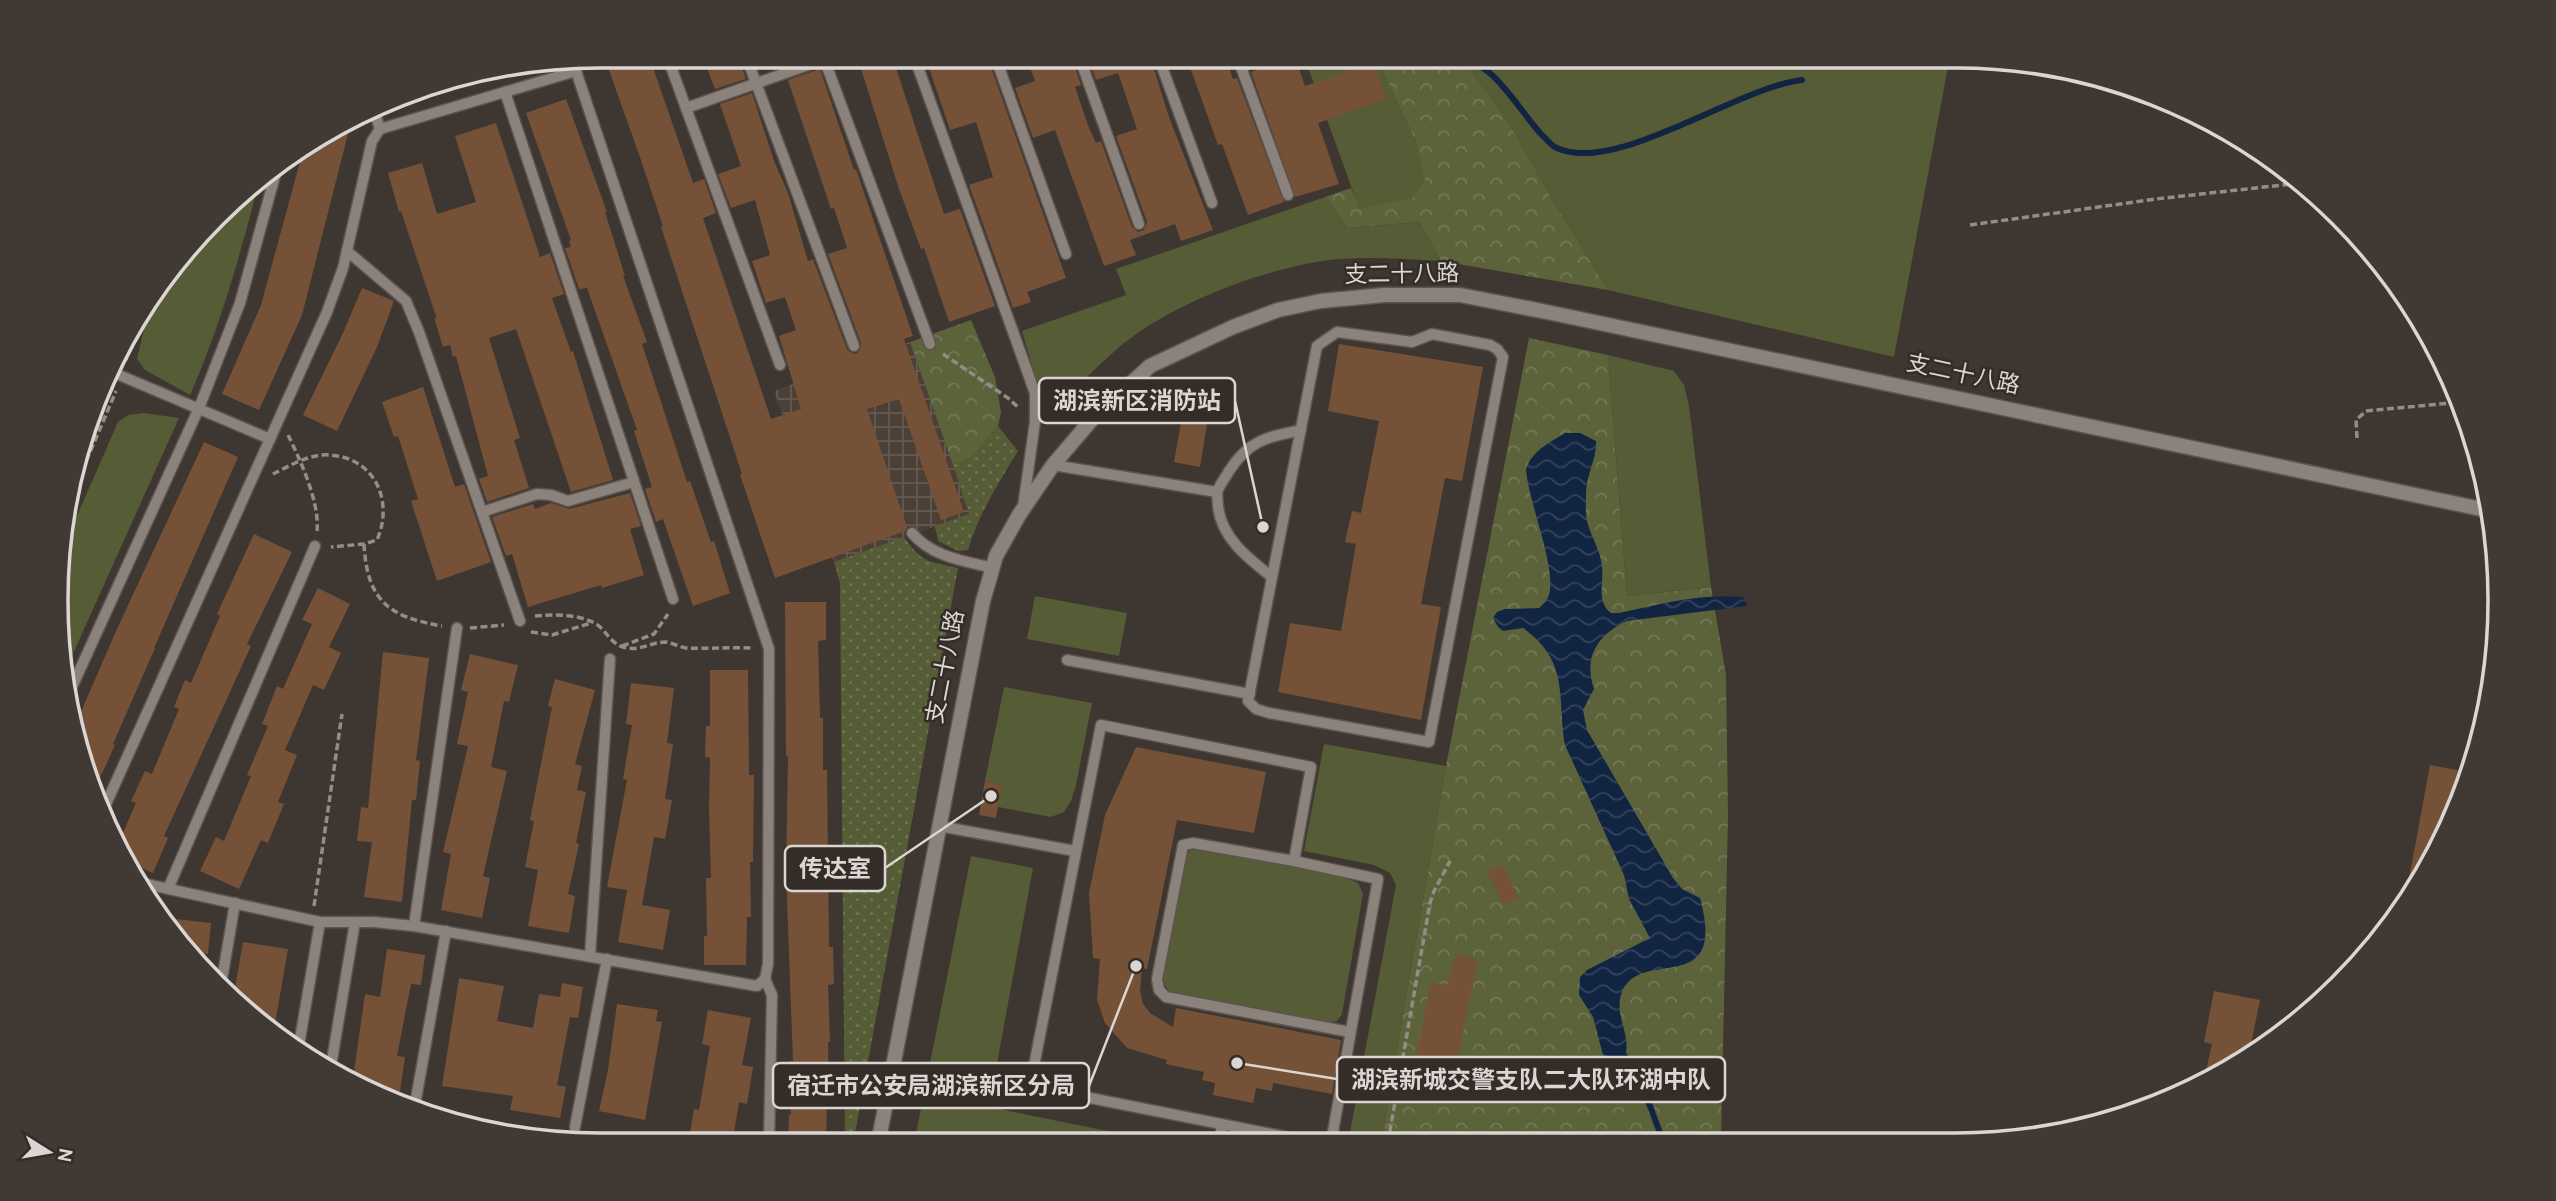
<svg xmlns="http://www.w3.org/2000/svg" width="2556" height="1201" font-family="Overpass,'Noto Sans SC',sans-serif">
	<defs>
		<pattern id="industrial-grid" width="8" height="8" patternUnits="userSpaceOnUse" patternTransform="scale(1.75)"><rect width="8" height="8" fill="#4c3f35"/><path d="M0 4h8M4 0v8" fill="none" stroke="#655a51"/></pattern>
		<pattern id="grass-dots" width="8" height="8" patternUnits="userSpaceOnUse" patternTransform="scale(1.75)"><rect width="8" height="8" fill="#565c35"/><path d="M2 2h.1M6 6h.1" fill="none" stroke="#6e7351" stroke-width="1.8" stroke-linecap="round"/></pattern>
		<pattern id="forest-crowns" width="20" height="18" patternUnits="userSpaceOnUse" patternTransform="scale(1.75)"><rect width="20" height="18" fill="#5c633a"/><path d="M2 6a3 3 0 1 1 6 0M12 15a3 3 0 1 1 6 0" fill="none" stroke="#737956"/></pattern>
		<pattern id="water-waves" width="16" height="10" patternUnits="userSpaceOnUse" patternTransform="scale(1.75)"><rect width="16" height="10" fill="#112442"/><path d="M0 5q4-4 8 0t8 0" fill="none" stroke="#33435c"/></pattern>
	</defs>
	<rect width="100%" height="100%" fill="#3e3630"/>
	<path fill="url(#industrial-grid)" d="M 910,342 L 970,514 L 834,562 L 774,391 Z"/>
	<g fill="url(#grass-dots)">
		<path d="M 998,426 L 1018,451 C 999,482 978,515 968,550 L 958,551 L 938,541 L 935,526 L 969,514 L 953,465 L 972,457 Z"/>
		<path d="M 904,537 C 922,563 928,561 958,568 L 853,1144 L 845,1144 L 840,583 L 834,562 Z"/>
	</g>
	<g fill="url(#forest-crowns)">
		<path d="M 1375,56 L 1461,56 L 1509,123 L 1553,200 L 1608,290 L 1441,261 L 1419,222 L 1347,228 L 1325,197 L 1351,188 L 1360,208 L 1417,144 Z"/>
		<path d="M 971,320 L 995,377 L 1001,412 L 998,426 L 972,457 L 953,465 L 910,342 Z"/>
		<path d="M 1529,338 L 1608,355 L 1627,596 L 1711,587 L 1726,675 L 1728,816 L 1721,1141 L 1381,1142 L 1446,766 Z"/>
		<path d="M 427,1114 L 615,1145 L 495,1135 Z"/>
	</g>
	<g fill="#565c35">
		<path d="M 1304,56 L 1375,56 L 1417,144 L 1425,180 L 1413,198 L 1359,208 Z"/>
		<path d="M 1461,56 L 1950,56 L 1894,357 L 1608,290 L 1553,200 L 1509,123 Z"/>
		<path d="M 260,178 C 241,252 221,325 190,395 L 145,370 L 137,359 L 150,303 L 242,191 Z"/>
		<path d="M 1325,197 L 1347,228 L 1419,222 L 1441,261 C 1404,259 1367,256 1329,260 C 1262,269 1167,305 1116,350 C 1092,371 1070,394 1047,417 L 1022,331 L 1126,295 L 1116,269 Z"/>
		<path d="M 1608,355 L 1674,371 L 1684,385 L 1689,406 L 1711,587 L 1627,596 Z"/>
		<path d="M 144,413 L 179,418 L 62,678 L 65,543 L 118,422 L 128,415 Z"/>
		<path d="M 1035,596 L 1127,613 L 1119,656 L 1027,639 Z"/>
		<path d="M 1004,687 L 1092,703 L 1076,785 L 1071,801 L 1064,812 L 1051,817 L 998,807 L 1002,784 L 985,781 Z"/>
		<path d="M 1324,744 L 1446,766 L 1381,1142 L 1348,1143 L 1396,885 L 1390,873 L 1374,865 L 1304,851 Z"/>
		<path d="M 1196,848 L 1339,875 L 1358,883 L 1363,894 L 1342,1014 L 1337,1021 L 1325,1023 L 1177,996 C 1165,989 1163,984 1163,970 L 1186,856 L 1190,850 Z"/>
		<path d="M 971,856 L 1033,868 L 989,1107 L 1167,1143 L 914,1144 Z"/>
	</g>
	<path fill="url(#water-waves)" d="M 1565,433 L 1580,433 L 1596,441 C 1597,459 1586,475 1586,494 C 1586,502 1585,512 1587,521 C 1591,537 1601,551 1602,567 C 1604,584 1596,601 1611,613 L 1619,613 C 1659,604 1701,593 1743,597 L 1747,604 L 1746,606 L 1627,621 C 1598,634 1583,657 1594,689 L 1583,710 L 1587,730 L 1673,878 L 1682,889 L 1700,898 C 1728,1000 1640,946 1622,992 C 1613,1015 1632,1035 1625,1056 C 1616,1060 1611,1061 1603,1055 L 1593,1017 L 1579,995 L 1580,977 L 1587,970 L 1650,938 L 1629,899 L 1624,875 L 1565,745 C 1557,696 1570,662 1523,628 L 1503,631 L 1498,627 L 1493,618 L 1497,612 L 1505,609 L 1539,608 C 1544,604 1547,600 1549,595 C 1557,568 1528,501 1526,469 C 1532,451 1549,443 1565,433 Z"/>
	<g fill="none" stroke-linecap="round" stroke-linejoin="round">
		<g stroke="#112442" stroke-width="6">
			<path d="M 1468,56 C 1475,64 1485,68 1493,76 C 1511,93 1524,115 1541,134 C 1546,138 1551,146 1557,148 C 1616,175 1735,88 1802,80"/>
			<path d="M 1625,1056 L 1650,1106 L 1663,1141"/>
		</g>
	</g>
	<g fill="#755237">
		<path d="M 604,56 L 649,56 L 693,183 L 704,179 L 716,213 L 703,218 L 771,419 L 801,409 L 779,336 L 796,330 L 785,297 L 766,303 L 752,261 L 770,255 L 755,200 L 731,208 L 718,174 L 741,166 L 720,104 L 752,93 L 774,161 L 788,193 L 808,261 L 813,259 L 847,349 L 850,352 L 856,354 L 860,350 L 861,343 L 828,254 L 847,248 L 834,208 L 831,209 L 788,80 L 820,69 L 854,170 L 856,169 L 913,336 L 904,339 L 964,512 L 941,520 L 899,399 L 867,409 L 907,527 L 905,531 L 775,578 L 740,475 L 742,474 L 661,227 L 663,226 L 642,163 Z"/>
		<path d="M 717,56 L 738,56 L 746,79 L 715,89 L 704,60 Z"/>
		<path d="M 857,56 L 892,56 L 944,214 L 960,209 L 995,306 L 949,322 L 924,248 L 921,249 L 898,186 Z"/>
		<path d="M 925,56 L 987,56 L 1066,278 L 1027,292 L 1031,302 L 1013,308 L 969,185 L 993,177 L 976,122 L 950,130 Z"/>
		<path d="M 1026,56 L 1071,56 L 1081,85 L 1075,87 L 1089,128 L 1096,143 L 1101,141 L 1132,227 L 1138,232 L 1144,230 L 1147,222 L 1116,136 L 1137,129 L 1118,73 L 1096,80 L 1087,56 L 1150,56 L 1169,117 L 1213,230 L 1181,241 L 1175,224 L 1130,240 L 1136,255 L 1104,266 L 1055,130 L 1033,138 L 1015,88 L 1035,81 Z"/>
		<path d="M 1186,56 L 1225,56 L 1233,79 L 1237,78 L 1284,202 L 1248,215 L 1222,144 L 1218,145 Z"/>
		<path d="M 1295,57 L 1305,86 L 1373,62 L 1386,99 L 1318,123 L 1339,184 L 1295,197 L 1251,72 Z"/>
		<path d="M 566,99 L 607,212 L 605,212 L 625,276 L 623,276 L 647,342 L 642,344 L 662,405 L 687,482 L 690,481 L 711,542 L 714,541 L 730,593 L 693,606 L 663,519 L 656,522 L 645,489 L 652,487 L 634,431 L 637,430 L 587,288 L 579,289 L 565,248 L 571,247 L 569,241 L 571,240 L 526,113 Z"/>
		<path d="M 352,118 L 302,315 L 259,410 L 222,394 L 261,305 L 304,147 L 328,129 Z"/>
		<path d="M 496,123 L 540,257 L 550,253 L 564,294 L 552,298 L 571,352 L 573,351 L 613,480 L 571,492 L 516,329 L 489,338 L 520,438 L 514,440 L 529,488 L 487,502 L 479,479 L 488,476 L 456,356 L 453,357 L 450,345 L 443,347 L 434,317 L 437,319 L 401,211 L 399,212 L 388,173 L 422,163 L 437,214 L 476,202 L 455,136 Z"/>
		<path d="M 362,288 L 394,301 L 377,347 L 337,431 L 303,415 L 343,333 Z"/>
		<path d="M 1339,344 L 1483,367 L 1462,481 L 1445,478 L 1421,604 L 1441,607 L 1421,720 L 1278,692 L 1290,623 L 1341,631 L 1356,544 L 1345,542 L 1352,511 L 1361,513 L 1379,421 L 1328,411 Z"/>
		<path d="M 423,387 L 455,487 L 464,484 L 491,562 L 437,581 L 411,501 L 418,499 L 398,436 L 394,437 L 382,402 Z"/>
		<path d="M 1186,394 L 1211,399 L 1200,467 L 1174,462 Z"/>
		<path d="M 204,442 L 238,457 L 154,648 L 155,648 L 113,744 L 115,745 L 93,793 L 85,776 L 74,728 L 116,631 Z"/>
		<path d="M 630,493 L 641,526 L 630,529 L 644,575 L 602,588 L 601,585 L 528,607 L 512,554 L 506,556 L 492,517 L 533,504 L 535,509 L 551,503 L 569,509 Z"/>
		<path d="M 254,534 L 292,552 L 247,644 L 251,646 L 164,836 L 168,838 L 153,873 L 123,860 L 117,846 L 136,803 L 131,801 L 145,771 L 152,774 L 179,709 L 174,707 L 185,680 L 191,683 L 220,616 L 217,614 Z"/>
		<path d="M 318,588 L 350,604 L 329,647 L 341,653 L 324,690 L 313,685 L 285,750 L 297,755 L 278,802 L 284,804 L 268,843 L 261,840 L 239,889 L 200,871 L 216,837 L 224,841 L 251,776 L 247,775 L 268,726 L 262,724 L 277,686 L 283,689 L 312,624 L 302,620 Z"/>
		<path d="M 785,602 L 826,602 L 826,640 L 818,641 L 820,718 L 823,718 L 823,770 L 827,770 L 829,947 L 833,947 L 834,984 L 828,985 L 830,1042 L 828,1042 L 829,1102 L 827,1102 L 826,1144 L 788,1144 L 789,1115 L 791,1115 L 790,1061 L 793,1061 L 786,873 L 788,756 L 786,756 Z"/>
		<path d="M 383,652 L 429,658 L 416,760 L 420,761 L 416,800 L 412,800 L 402,902 L 364,897 L 372,842 L 357,841 L 361,807 L 368,808 Z"/>
		<path d="M 470,654 L 518,665 L 509,702 L 504,701 L 491,767 L 507,771 L 483,876 L 490,878 L 482,918 L 441,910 L 451,854 L 443,852 L 468,746 L 457,744 L 468,692 L 461,690 Z"/>
		<path d="M 710,670 L 748,670 L 749,775 L 754,775 L 753,862 L 750,862 L 751,917 L 747,917 L 746,965 L 704,965 L 704,936 L 707,936 L 706,878 L 711,878 L 709,808 L 710,758 L 705,757 L 706,726 L 710,726 Z"/>
		<path d="M 555,679 L 595,690 L 575,764 L 582,766 L 577,790 L 586,792 L 576,843 L 579,844 L 568,894 L 575,896 L 569,933 L 528,926 L 538,870 L 525,867 L 534,821 L 530,820 L 552,707 L 548,706 Z"/>
		<path d="M 631,683 L 674,688 L 667,743 L 673,744 L 665,799 L 672,800 L 665,839 L 654,837 L 642,905 L 670,910 L 663,950 L 618,942 L 627,890 L 607,887 L 627,780 L 623,779 L 632,725 L 626,724 Z"/>
		<path d="M 1136,747 L 1266,772 L 1254,833 L 1177,820 L 1147,969 L 1142,968 L 1140,991 L 1143,1004 L 1150,1013 L 1173,1027 L 1176,1008 L 1341,1040 L 1332,1094 L 1273,1083 L 1272,1091 L 1256,1088 L 1253,1103 L 1213,1095 L 1215,1083 L 1202,1080 L 1204,1072 L 1166,1064 L 1167,1060 L 1127,1048 L 1105,1023 L 1097,1000 L 1100,959 L 1093,958 L 1089,893 L 1105,815 Z"/>
		<path d="M 2430,765 L 2462,771 L 2452,820 L 2408,896 L 2406,895 Z"/>
		<path d="M 985,781 L 1002,784 L 996,818 L 979,815 Z"/>
		<path d="M 1503,865 L 1518,898 L 1503,905 L 1487,872 Z"/>
		<path d="M 166,918 L 211,923 L 208,954 L 194,952 Z"/>
		<path d="M 243,942 L 288,949 L 274,1030 L 242,1010 L 233,999 Z"/>
		<path d="M 387,949 L 425,955 L 421,985 L 411,984 L 397,1056 L 405,1057 L 400,1091 L 362,1085 L 353,1079 L 365,994 L 380,997 Z"/>
		<path d="M 1455,954 L 1478,959 L 1456,1066 L 1416,1058 L 1431,982 L 1448,985 Z"/>
		<path d="M 459,978 L 504,986 L 497,1021 L 533,1028 L 539,994 L 560,997 L 562,983 L 583,987 L 578,1018 L 570,1017 L 557,1085 L 566,1087 L 560,1118 L 510,1110 L 513,1096 L 442,1086 Z"/>
		<path d="M 2214,991 L 2260,1000 L 2249,1054 L 2204,1080 L 2212,1044 L 2204,1042 Z"/>
		<path d="M 617,1004 L 658,1010 L 656,1021 L 662,1022 L 645,1120 L 599,1111 L 608,1070 Z"/>
		<path d="M 708,1010 L 751,1018 L 742,1065 L 753,1067 L 747,1104 L 739,1102 L 732,1145 L 688,1145 L 694,1109 L 699,1110 L 710,1046 L 702,1044 Z"/>
	</g>
	<g fill="none" stroke-linecap="round" stroke-linejoin="round">
		<g stroke="#5c5450" stroke-width="13">
			<g id="service">
				<path d="M 667,56 L 780,365"/>
				<path d="M 746,56 L 854,346"/>
				<path d="M 823,56 L 930,344"/>
				<path d="M 914,56 L 1035,393 L 1035,422 L 1023,507"/>
				<path d="M 995,56 L 1066,254"/>
				<path d="M 1079,56 L 1139,224"/>
				<path d="M 1158,56 L 1212,203"/>
				<path d="M 1237,56 L 1288,195"/>
				<path d="M 505,92 L 673,599"/>
				<path d="M 373,108 L 380,129"/>
				<path d="M 686,108 L 834,56"/>
				<path d="M 347,251 L 406,301 L 419,332 L 520,621"/>
				<path d="M 1337,332 L 1412,342 L 1432,334 L 1490,345 L 1497,349 L 1503,357 L 1429,742 L 1269,713 L 1256,709 L 1248,701 L 1317,346 Z"/>
				<path d="M 112,372 L 270,439"/>
				<path d="M 1053,465 L 1217,492"/>
				<path d="M 482,512 L 537,494 L 551,495 L 568,501 L 634,482"/>
				<path d="M 912,533 C 932,557 964,561 993,568"/>
				<path d="M 1272,577 C 1249,559 1221,538 1218,506 C 1218,501 1216,494 1218,490 C 1220,484 1226,477 1229,471 C 1249,440 1267,437 1301,430"/>
				<path d="M 1067,660 L 1250,694"/>
				<path d="M 67,698 L 199,408 L 240,303 L 278,165"/>
				<path d="M 102,813 L 327,312 L 343,268 L 372,141 L 380,129 L 576,71 L 769,649 L 768,964 L 765,979 L 757,986 L 414,926 L 374,922 L 320,922 L 137,882"/>
				<path d="M 939,826 L 1075,851"/>
				<path d="M 1294,861 L 1193,843 L 1183,845 L 1157,979 L 1159,990 L 1166,997 L 1350,1032"/>
				<path d="M 168,889 L 315,546"/>
				<path d="M 414,926 L 457,628"/>
				<path d="M 590,956 L 610,659"/>
				<path d="M 765,979 L 772,995 L 769,1144"/>
				<path d="M 221,985 L 235,903"/>
				<path d="M 299,1045 L 320,922"/>
				<path d="M 331,1066 L 355,922"/>
				<path d="M 416,1099 L 446,931"/>
				<path d="M 575,1127 L 607,959"/>
				<path d="M 1219,1143 L 1222,1125"/>
				<path d="M 1317,1143 L 1030,1086 L 1101,725 L 1311,767 L 1294,861 L 1378,879 L 1331,1143"/>
			</g>
		</g>
		<g stroke="#5c5450" stroke-width="17">
			<path id="tertiary" d="M 878,1144 L 983,601 L 996,556 L 1019,515 L 1053,465 L 1094,417 L 1150,366 L 1233,327 L 1278,310 L 1321,301 L 1384,295 L 1460,295 L 1547,312 L 2491,511"/>
		</g>
		<g stroke="#938c88" stroke-width="3.5" stroke-dasharray="7 3.5" stroke-linecap="butt">
			<path d="M 1970,225 L 2156,199 L 2301,183"/>
			<path d="M 943,354 L 1008,398 L 1019,408"/>
			<path d="M 126,360 L 135,321"/>
			<path d="M 2468,423 L 2477,490"/>
			<path d="M 288,435 C 300,459 320,503 317,531"/>
			<path d="M 2357,438 L 2356,420 L 2366,411 L 2461,402"/>
			<path d="M 273,474 C 289,466 311,453 330,455 C 375,458 394,501 377,540 L 364,544 L 331,547"/>
			<path d="M 66,509 L 116,391"/>
			<path d="M 364,544 C 367,601 389,617 442,626"/>
			<path d="M 535,616 C 554,614 583,614 599,626 C 607,633 612,644 623,647 C 640,652 650,642 666,642 C 673,643 679,647 686,648 C 708,649 730,647 752,648"/>
			<path d="M 470,628 L 504,625"/>
			<path d="M 531,632 L 552,635 L 591,623"/>
			<path d="M 622,646 L 654,634 L 668,614"/>
			<path d="M 314,906 L 342,714"/>
			<path d="M 1388,1142 L 1430,903 L 1434,891 L 1450,861"/>
		</g>
		<use href="#service" stroke="#8c827c" stroke-width="10"/>
		<use href="#tertiary" stroke="#8c827c" stroke-width="14"/>
	</g>
	<g text-anchor="middle" dominant-baseline="central" stroke-width="5" stroke-linejoin="round" paint-order="stroke">
		<g font-size="23" fill="#dbd6d3" stroke="#342c26">
			<text transform="translate(1402 276) rotate(-1)">支二十八路</text>
			<text transform="translate(1963 376) rotate(12)">支二十八路</text>
			<text transform="translate(947 667) rotate(-79)">支二十八路</text>
		</g>
	</g>
	<path d="M0 0H2556V1201H0ZM600 68H1956A532 532 0 0 1 2488 600V601A532 532 0 0 1 1956 1133H600A532 532 0 0 1 68 601V600A532 532 0 0 1 600 68Z" fill="#413a34" fill-rule="evenodd"/>
	<path fill="none" stroke="#dbd6d3" stroke-width="3.5" d="M600 68H1956A532 532 0 0 1 2488 600V601A532 532 0 0 1 1956 1133H600A532 532 0 0 1 68 601V600A532 532 0 0 1 600 68Z"/>
	<path fill="none" stroke="#dbd6d3" stroke-width="2.5" d="M1263 527L1235 401M991 796L885 868M1237 1063L1337 1079M1136 966L1089 1086"/>
	<g fill="#dbd6d3" stroke="#342c26" stroke-width="2.5">
		<circle cx="1263" cy="527" r="7"/>
		<circle cx="991" cy="796" r="7"/>
		<circle cx="1237" cy="1063" r="7"/>
		<circle cx="1136" cy="966" r="7"/>
	</g>
	<g fill="#342c26" stroke="#dbd6d3" stroke-width="2.5">
		<rect x="1039" y="378" width="196" height="45" rx="7"/>
		<rect x="785" y="846" width="100" height="45" rx="7"/>
		<rect x="1337" y="1057" width="388" height="45" rx="7"/>
		<rect x="773" y="1063" width="316" height="45" rx="7"/>
	</g>
	<g font-size="24" text-anchor="middle" font-weight="bold" fill="#dbd6d3">
		<text x="1137" y="409">湖滨新区消防站</text>
		<text x="835" y="877">传达室</text>
		<text x="1531" y="1088">湖滨新城交警支队二大队环湖中队</text>
		<text x="931" y="1094">宿迁市公安局湖滨新区分局</text>
	</g>
	<g transform="translate(49 1152) rotate(101)" stroke="#342c26" stroke-width="5" paint-order="stroke">
	<path d="M0-5L12 26L0 18L-12 26Z" fill="#dbd6d3"/>
	<text y="-10" font-size="19" font-weight="bold" text-anchor="middle" fill="#dbd6d3">N</text>
	</g>
</svg>
